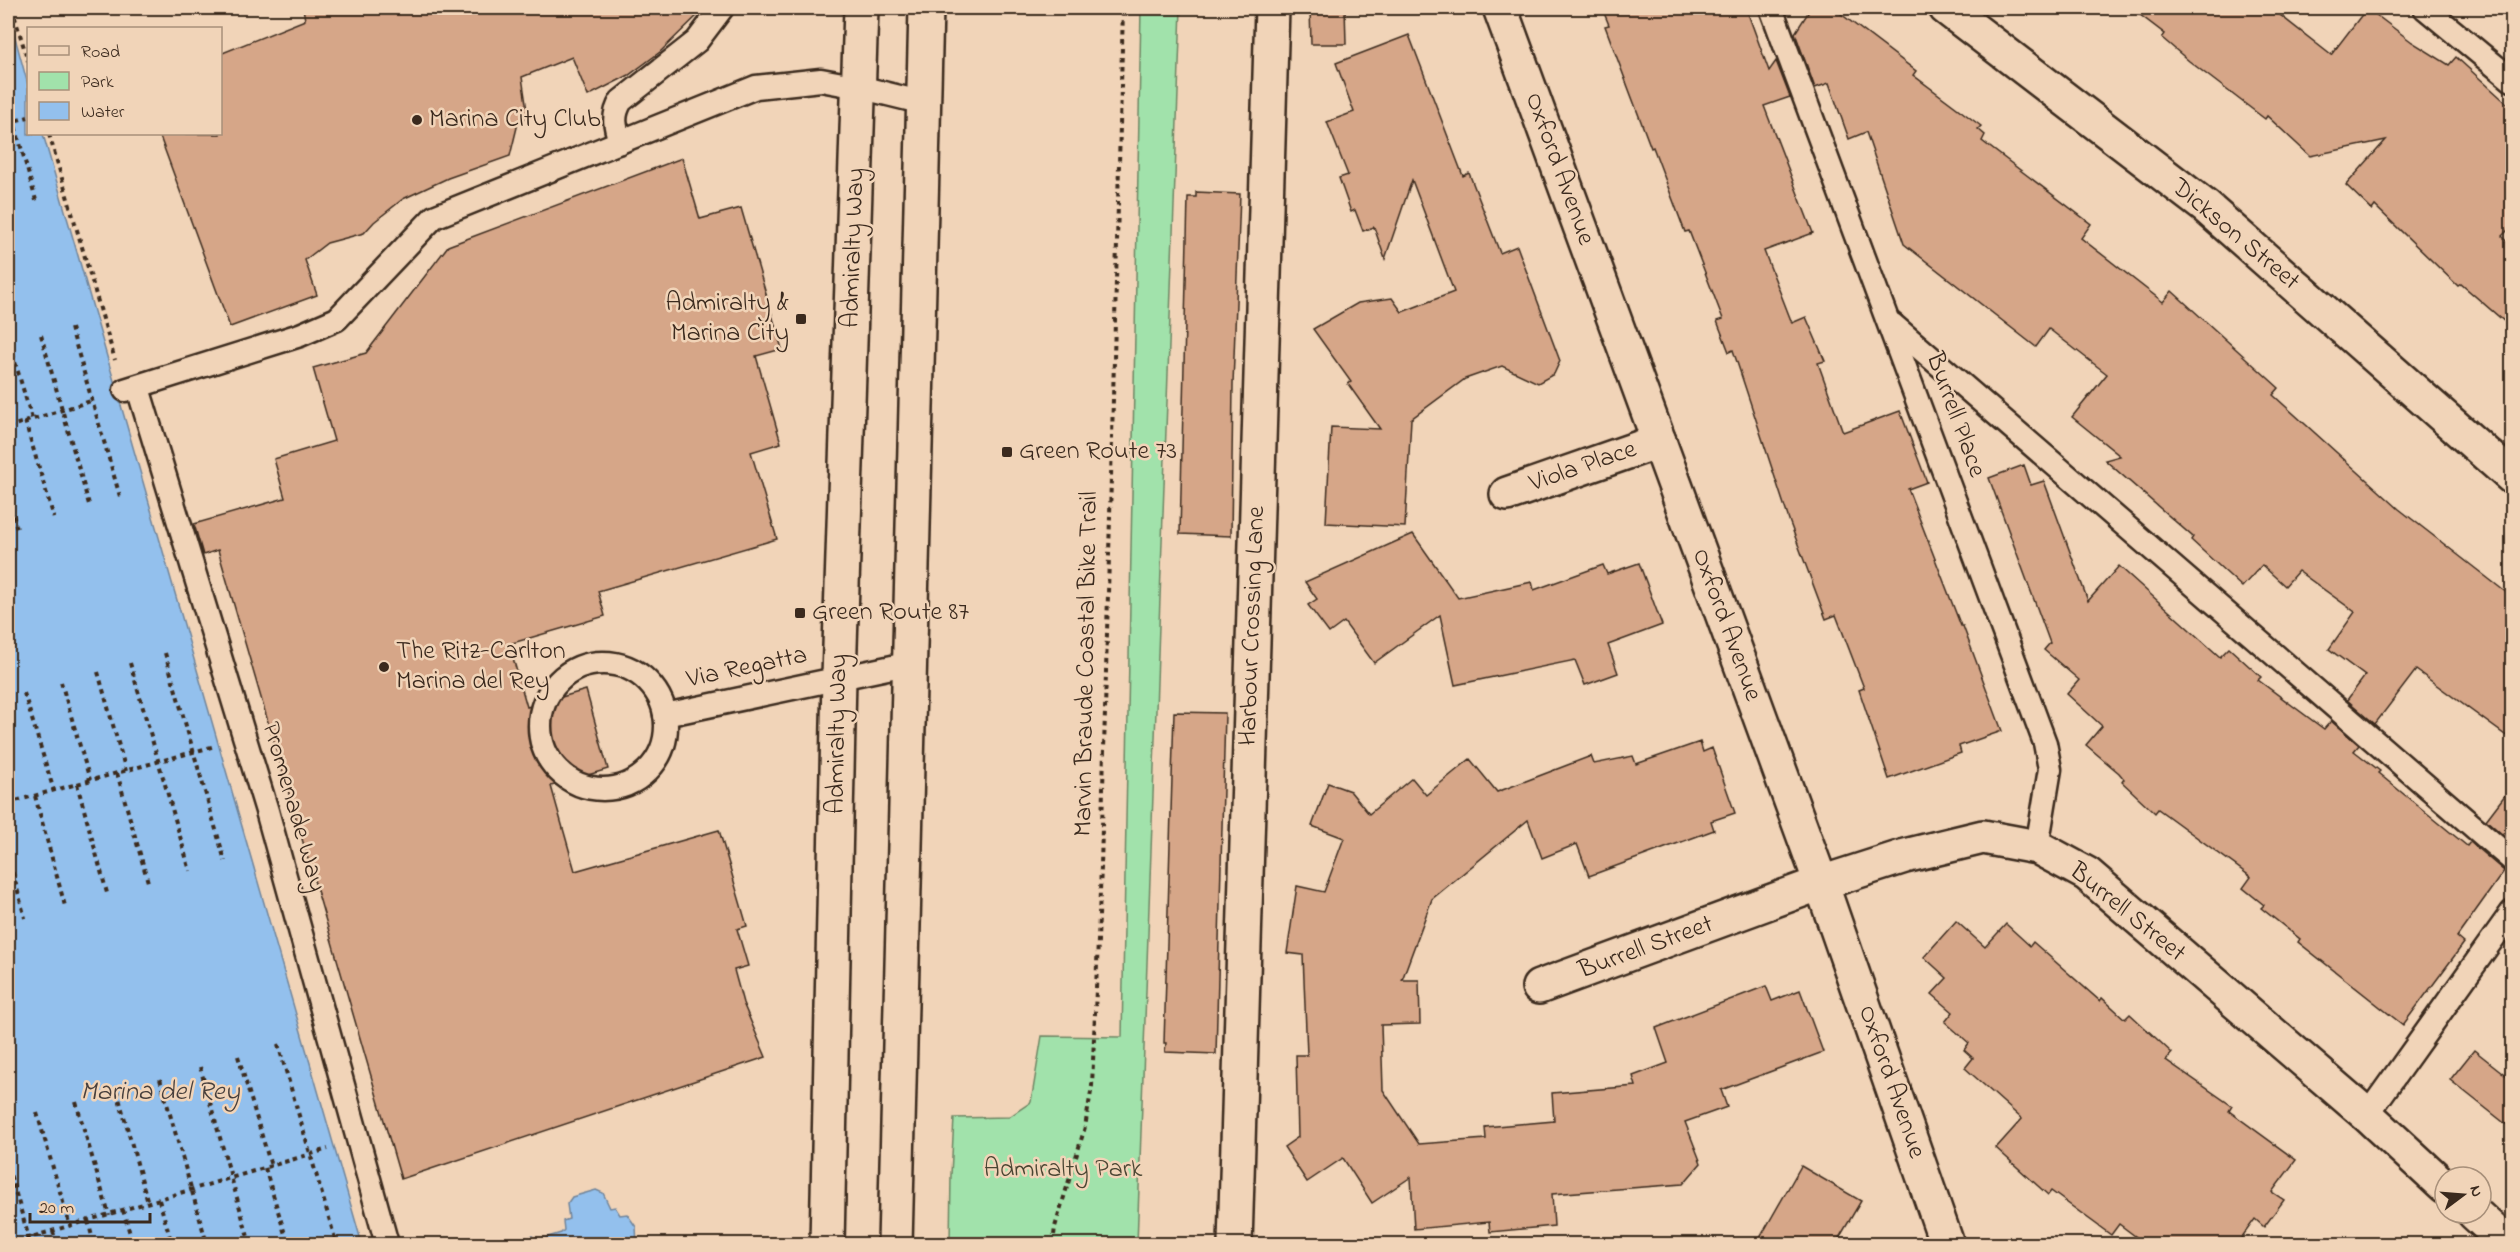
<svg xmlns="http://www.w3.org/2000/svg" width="2520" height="1252" font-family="'Indie Flower',sans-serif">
	<rect width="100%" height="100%" fill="#f1d4b8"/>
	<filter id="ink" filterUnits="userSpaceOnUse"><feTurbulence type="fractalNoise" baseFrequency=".0167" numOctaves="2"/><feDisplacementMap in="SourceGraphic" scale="12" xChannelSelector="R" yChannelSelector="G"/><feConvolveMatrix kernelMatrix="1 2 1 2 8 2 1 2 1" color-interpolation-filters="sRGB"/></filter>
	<g filter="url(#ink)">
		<path fill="#a1e2ab" stroke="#6e8664" stroke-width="1.5" d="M 1141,8 L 1181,8 L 1137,1244 L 950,1244 L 951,1175 L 954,1118 L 1009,1117 L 1031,1102 L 1042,1036 L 1122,1037 Z"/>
		<g fill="#93c0ed" stroke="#70849a" stroke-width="1.5">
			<path d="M 8,12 L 28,85 L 28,134 L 43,134 L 362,1244 L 8,1244 Z"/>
			<path d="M 596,1190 L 603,1193 L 610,1208 L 615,1207 L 620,1215 L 627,1214 L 636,1227 L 637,1244 L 513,1244 L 513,1242 L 532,1236 L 535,1241 L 561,1233 L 564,1230 L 563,1221 L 569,1219 L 567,1204 L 572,1197 Z"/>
		</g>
		<g fill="#d6a688" stroke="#3b2a1e" stroke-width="1.5">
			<path d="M 303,8 L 705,8 L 660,52 L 629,75 L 588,96 L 572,57 L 522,77 L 528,117 L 518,123 L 510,156 L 448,178 L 403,199 L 374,222 L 364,233 L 327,243 L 305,260 L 317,295 L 230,327 L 159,134 L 220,134 L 220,54 L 305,20 Z"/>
			<path d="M 1310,8 L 1345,8 L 1346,44 L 1311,44 Z"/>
			<path d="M 1602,8 L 1746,8 L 1769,71 L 1776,61 L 1790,97 L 1764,106 L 1813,233 L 1764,251 L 1792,323 L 1806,317 L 1825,361 L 1818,363 L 1843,432 L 1900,411 L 1927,482 L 1908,489 L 1961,626 L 1963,626 L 2002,731 L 1959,746 L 1961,753 L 1889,779 L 1859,690 L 1864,688 L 1836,615 L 1826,619 L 1790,523 L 1733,350 L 1729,352 L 1717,321 L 1723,319 L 1689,231 L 1685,232 L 1653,147 L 1651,148 L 1605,26 L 1609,25 Z"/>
			<path d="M 1811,8 L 1833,8 L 1916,71 L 1913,75 L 1981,126 L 1978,129 L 1985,135 L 1982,141 L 2091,224 L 2081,238 L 2163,302 L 2172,291 L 2279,388 L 2273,395 L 2399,509 L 2512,597 L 2512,740 L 2416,670 L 2375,724 L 2347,700 L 2365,676 L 2329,649 L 2355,612 L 2298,571 L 2285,586 L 2262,565 L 2242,587 L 2191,540 L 2193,537 L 2105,460 L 2120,456 L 2072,417 L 2107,374 L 2049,329 L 2036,347 L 1904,244 L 1866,132 L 1849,139 L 1829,83 L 1815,88 L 1795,33 Z"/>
			<path d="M 2131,8 L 2271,8 L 2331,55 L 2367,8 L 2412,42 L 2449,65 L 2456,57 L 2512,108 L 2512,226 L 2502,236 L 2512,246 L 2512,328 L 2461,284 L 2458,286 L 2375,206 L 2372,210 L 2346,185 L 2386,140 L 2310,156 L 2267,116 L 2265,119 L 2189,61 L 2162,38 L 2165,34 Z"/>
			<path d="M 1409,35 L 1463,176 L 1469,173 L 1500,253 L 1517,246 L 1560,361 L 1554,374 L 1538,383 L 1502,366 L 1465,379 L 1411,419 L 1405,527 L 1326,523 L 1331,427 L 1380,429 L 1348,384 L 1351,382 L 1313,329 L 1358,303 L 1392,298 L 1402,312 L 1454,292 L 1412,180 L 1385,259 L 1374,227 L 1363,231 L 1355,210 L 1351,212 L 1339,178 L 1348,175 L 1327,122 L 1354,112 L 1336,63 Z"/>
			<path d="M 682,158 L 700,219 L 741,208 L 782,349 L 756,356 L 781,443 L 751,452 L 777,539 L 598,591 L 605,616 L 509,644 L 527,707 L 586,690 L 608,769 L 551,786 L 575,871 L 719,830 L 747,926 L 737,929 L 748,966 L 734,970 L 743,1003 L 766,1057 L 401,1179 L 218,550 L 203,555 L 194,524 L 285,498 L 274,459 L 334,441 L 313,368 L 366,353 L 448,246 Z"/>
			<path d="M 1196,192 L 1240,194 L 1233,384 L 1231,536 L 1180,534 L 1188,197 L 1196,197 Z"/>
			<path d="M 2024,465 L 2031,485 L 2044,481 L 2088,601 L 2119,566 L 2220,657 L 2229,648 L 2261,677 L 2258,680 L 2324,729 L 2331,721 L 2359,745 L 2354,751 L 2380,771 L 2378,773 L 2467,846 L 2470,842 L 2504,871 L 2457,937 L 2464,943 L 2403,1025 L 2298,942 L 2300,939 L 2261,908 L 2264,905 L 2243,888 L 2251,877 L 2158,809 L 2155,813 L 2122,782 L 2124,779 L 2119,773 L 2086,745 L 2102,726 L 2067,694 L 2079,680 L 2044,650 L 2050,643 L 1989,478 Z"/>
			<path d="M 1413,534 L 1458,598 L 1532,582 L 1534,590 L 1603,565 L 1607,574 L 1639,563 L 1662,625 L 1608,645 L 1618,673 L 1585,685 L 1575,660 L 1455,685 L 1440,615 L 1374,663 L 1344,622 L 1329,633 L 1308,605 L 1317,599 L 1305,582 Z"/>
			<path d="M 1174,712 L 1225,713 L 1216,1054 L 1165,1052 L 1166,1043 L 1164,1043 Z"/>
			<path d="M 1700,742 L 1703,752 L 1712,748 L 1735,813 L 1711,821 L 1714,830 L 1589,876 L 1577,844 L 1542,858 L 1528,820 L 1432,899 L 1402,980 L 1419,980 L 1420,1024 L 1381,1025 L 1383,1090 L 1419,1144 L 1486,1139 L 1485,1127 L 1554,1121 L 1552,1093 L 1636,1086 L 1633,1076 L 1668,1063 L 1656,1028 L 1766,986 L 1772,1001 L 1800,990 L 1823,1052 L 1721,1090 L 1727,1107 L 1685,1122 L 1701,1163 L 1683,1184 L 1552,1194 L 1554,1226 L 1490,1232 L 1489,1222 L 1414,1229 L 1411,1177 L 1372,1203 L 1343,1158 L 1307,1182 L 1284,1147 L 1298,1137 L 1296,1055 L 1307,1055 L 1303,955 L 1287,953 L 1297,886 L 1324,892 L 1344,838 L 1312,826 L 1328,783 L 1350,791 L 1369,814 L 1412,778 L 1426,795 L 1470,759 L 1497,792 L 1591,756 L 1594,764 L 1633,756 L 1636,764 Z"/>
			<path d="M 2512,786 L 2512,843 L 2486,820 Z"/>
			<path d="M 1956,921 L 1985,947 L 2006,924 L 2030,946 L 2033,942 L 2100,1001 L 2102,998 L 2125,1019 L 2130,1014 L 2172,1053 L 2166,1060 L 2232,1106 L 2229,1111 L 2296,1160 L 2272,1192 L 2284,1200 L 2264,1227 L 2255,1219 L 2236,1245 L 2147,1245 L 2119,1224 L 2111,1235 L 2051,1191 L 2048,1195 L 1996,1148 L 2022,1119 L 1965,1068 L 1973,1058 L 1964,1050 L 1969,1043 L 1945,1022 L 1953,1012 L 1932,994 L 1947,978 L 1924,957 Z"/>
			<path d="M 2474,1050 L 2512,1080 L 2512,1129 L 2450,1080 Z"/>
			<path d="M 1801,1166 L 1861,1201 L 1835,1245 L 1756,1245 Z"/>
		</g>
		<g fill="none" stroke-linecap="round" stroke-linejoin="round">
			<g stroke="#3b2a1e" stroke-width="27">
				<g id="service">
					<path d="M 1771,8 L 2045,743 L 2050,769 L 2037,847"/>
					<path d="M 2425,8 L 2512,80"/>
					<path d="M 620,142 C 615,126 612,116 621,101 L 697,41 L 722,8"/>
					<path d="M 1892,324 L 2512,860"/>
					<path d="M 138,388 L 267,811 L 387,1244"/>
					<path d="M 125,390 L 300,335 L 337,319 L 434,217 L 756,87 L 821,80 L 859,87 L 924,103"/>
					<circle cx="603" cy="726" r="63"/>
					<path d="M 665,715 L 911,663"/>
					<path d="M 2367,1115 L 2512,912"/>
				</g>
			</g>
			<g stroke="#3b2a1e" stroke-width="38">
				<g id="minor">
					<path d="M 1500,8 L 1821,883 L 1947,1244"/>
					<path d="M 1946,8 L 2206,207 L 2512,477"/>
					<path d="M 1507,494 L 1659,441"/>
					<path d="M 1539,987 L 1821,883 L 1905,856 L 1983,837 L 2037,847 L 2087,874 L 2367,1115 L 2445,1187"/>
					<path d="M 2474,1213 L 2508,1244"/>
					<path d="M 1235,1244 L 1272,8"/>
				</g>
			</g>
			<g stroke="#3b2a1e" stroke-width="38">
				<g id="tertiary">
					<path d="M 827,1244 L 839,677 L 861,8"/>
					<path d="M 895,1244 L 926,8"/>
				</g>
			</g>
			<g stroke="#3b2a1e" stroke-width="4" stroke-dasharray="4.5 4.5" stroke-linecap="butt">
				<path d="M 12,8 L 28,61"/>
				<path d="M 8,101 L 37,204"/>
				<path d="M 8,123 L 28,117"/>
				<path d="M 49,134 L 115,360"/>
				<path d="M 71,328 L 121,500"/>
				<path d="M 41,335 L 90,508"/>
				<path d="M 10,345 L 32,419"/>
				<path d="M 25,421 L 54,518"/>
				<path d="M 8,427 L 94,400"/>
				<path d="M 8,498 L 17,529"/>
				<path d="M 165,653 L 225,861"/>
				<path d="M 130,663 L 190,871"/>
				<path d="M 98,672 L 126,771"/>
				<path d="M 61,682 L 90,780"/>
				<path d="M 24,693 L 54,791"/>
				<path d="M 117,773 L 148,882"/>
				<path d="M 8,774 L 16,801"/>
				<path d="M 77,784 L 107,893"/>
				<path d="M 35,796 L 65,906"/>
				<path d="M 8,803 L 215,746"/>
				<path d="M 8,855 L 25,918"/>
				<path d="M 278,1044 L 336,1242"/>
				<path d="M 238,1056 L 271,1166"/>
				<path d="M 200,1067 L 250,1244"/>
				<path d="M 160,1079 L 207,1244"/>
				<path d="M 117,1091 L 148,1203"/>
				<path d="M 76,1102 L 109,1215"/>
				<path d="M 37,1113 L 70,1226"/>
				<path d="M 8,1167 L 29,1238"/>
				<path d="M 265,1168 L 288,1244"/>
				<path d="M 159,1200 L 172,1244"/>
				<path d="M 123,1210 L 133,1244"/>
				<path d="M 88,1221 L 94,1244"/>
				<path d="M 53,1231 L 56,1244"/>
				<path d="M 8,1244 L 328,1149"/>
				<path d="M 1053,1244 L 1055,1227 L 1085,1127 L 1092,1086 L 1101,867 L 1123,8"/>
			</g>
			<use href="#service" stroke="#f1d4b8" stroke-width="22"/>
			<use href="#minor" stroke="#f1d4b8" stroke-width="33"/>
			<use href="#tertiary" stroke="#f1d4b8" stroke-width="33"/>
		</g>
	</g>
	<g fill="#3b2a1e" stroke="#f1d4b8" stroke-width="2">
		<circle cx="417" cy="120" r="6"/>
		<rect x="795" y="313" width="12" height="12" rx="3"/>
		<rect x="1001" y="446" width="12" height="12" rx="3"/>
		<rect x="794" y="607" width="12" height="12" rx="3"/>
		<circle cx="384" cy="667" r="6"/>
	</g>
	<g text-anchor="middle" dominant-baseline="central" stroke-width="5" stroke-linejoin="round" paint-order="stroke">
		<g font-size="26" fill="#3b2a1e" stroke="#f1d4b8" text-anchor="start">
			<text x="429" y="120">Marina City Club</text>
			<text x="789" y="304" text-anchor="end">Admiralty &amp;<tspan x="789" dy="30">Marina City</tspan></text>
			<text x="1019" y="452">Green Route 73</text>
			<text x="812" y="613">Green Route 87</text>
			<text x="396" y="652">The Ritz-Carlton<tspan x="396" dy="30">Marina del Rey</tspan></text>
		</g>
		<g font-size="26" fill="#3b2a1e" stroke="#f1d4b8">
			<text transform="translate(1559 169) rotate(70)">Oxford Avenue</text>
			<text transform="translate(2235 235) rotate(40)">Dickson Street</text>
			<text transform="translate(854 248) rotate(-88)">Admiralty Way</text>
			<text transform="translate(1955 415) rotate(70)">Burrell Place</text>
			<text transform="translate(1583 467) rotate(-19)">Viola Place</text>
			<text transform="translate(1726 625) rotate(70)">Oxford Avenue</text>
			<text transform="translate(1253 626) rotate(-88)">Harbour Crossing Lane</text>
			<text transform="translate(1087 664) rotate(-89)">Marvin Braude Coastal Bike Trail</text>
			<text transform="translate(747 668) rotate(-12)">Via Regatta</text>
			<text transform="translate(838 734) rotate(-89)">Admiralty Way</text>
			<text transform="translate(293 807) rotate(74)">Promenade Way</text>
			<text transform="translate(2127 913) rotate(39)">Burrell Street</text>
			<text transform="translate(1646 948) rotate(-20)">Burrell Street</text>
			<text transform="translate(1891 1082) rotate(71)">Oxford Avenue</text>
		</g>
		<g font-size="26" fill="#4a4633" stroke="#f1d4b8">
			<text x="1063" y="1170">Admiralty Park</text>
		</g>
		<g font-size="27" font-style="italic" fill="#48403d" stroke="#f1d4b8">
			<text x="160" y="1092">Marina del Rey</text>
		</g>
	</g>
	<rect width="2520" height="1252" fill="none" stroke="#f1d4b8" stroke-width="30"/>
	<rect x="15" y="15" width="2490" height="1222" fill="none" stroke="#3b2a1e" stroke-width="2" filter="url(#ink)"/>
	<rect x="27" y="27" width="195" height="108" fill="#f1d4b8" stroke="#a8907a" stroke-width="1.5"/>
	<rect x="39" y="46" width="30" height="9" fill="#f1d4b8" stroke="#a8907a" stroke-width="1.5"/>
	<text x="81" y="57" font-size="18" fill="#3b2a1e">Road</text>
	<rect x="39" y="72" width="30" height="18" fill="#a1e2ab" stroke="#a8907a" stroke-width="1.5"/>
	<text x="81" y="87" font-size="18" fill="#3b2a1e">Park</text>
	<rect x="39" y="102" width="30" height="18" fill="#93c0ed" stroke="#a8907a" stroke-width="1.5"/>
	<text x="81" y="117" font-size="18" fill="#3b2a1e">Water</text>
	<g transform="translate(2463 1195) rotate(74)"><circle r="28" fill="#f1d4b8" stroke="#a8907a" stroke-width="1.5"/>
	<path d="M0-4.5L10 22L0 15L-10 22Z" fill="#3b2a1e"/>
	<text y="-9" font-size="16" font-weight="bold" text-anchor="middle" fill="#3b2a1e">N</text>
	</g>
	<path d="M30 1213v9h120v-9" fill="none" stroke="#3b2a1e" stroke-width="3"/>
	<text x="39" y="1213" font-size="18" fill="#3b2a1e" stroke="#f1d4b8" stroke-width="4.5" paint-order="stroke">20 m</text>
</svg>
